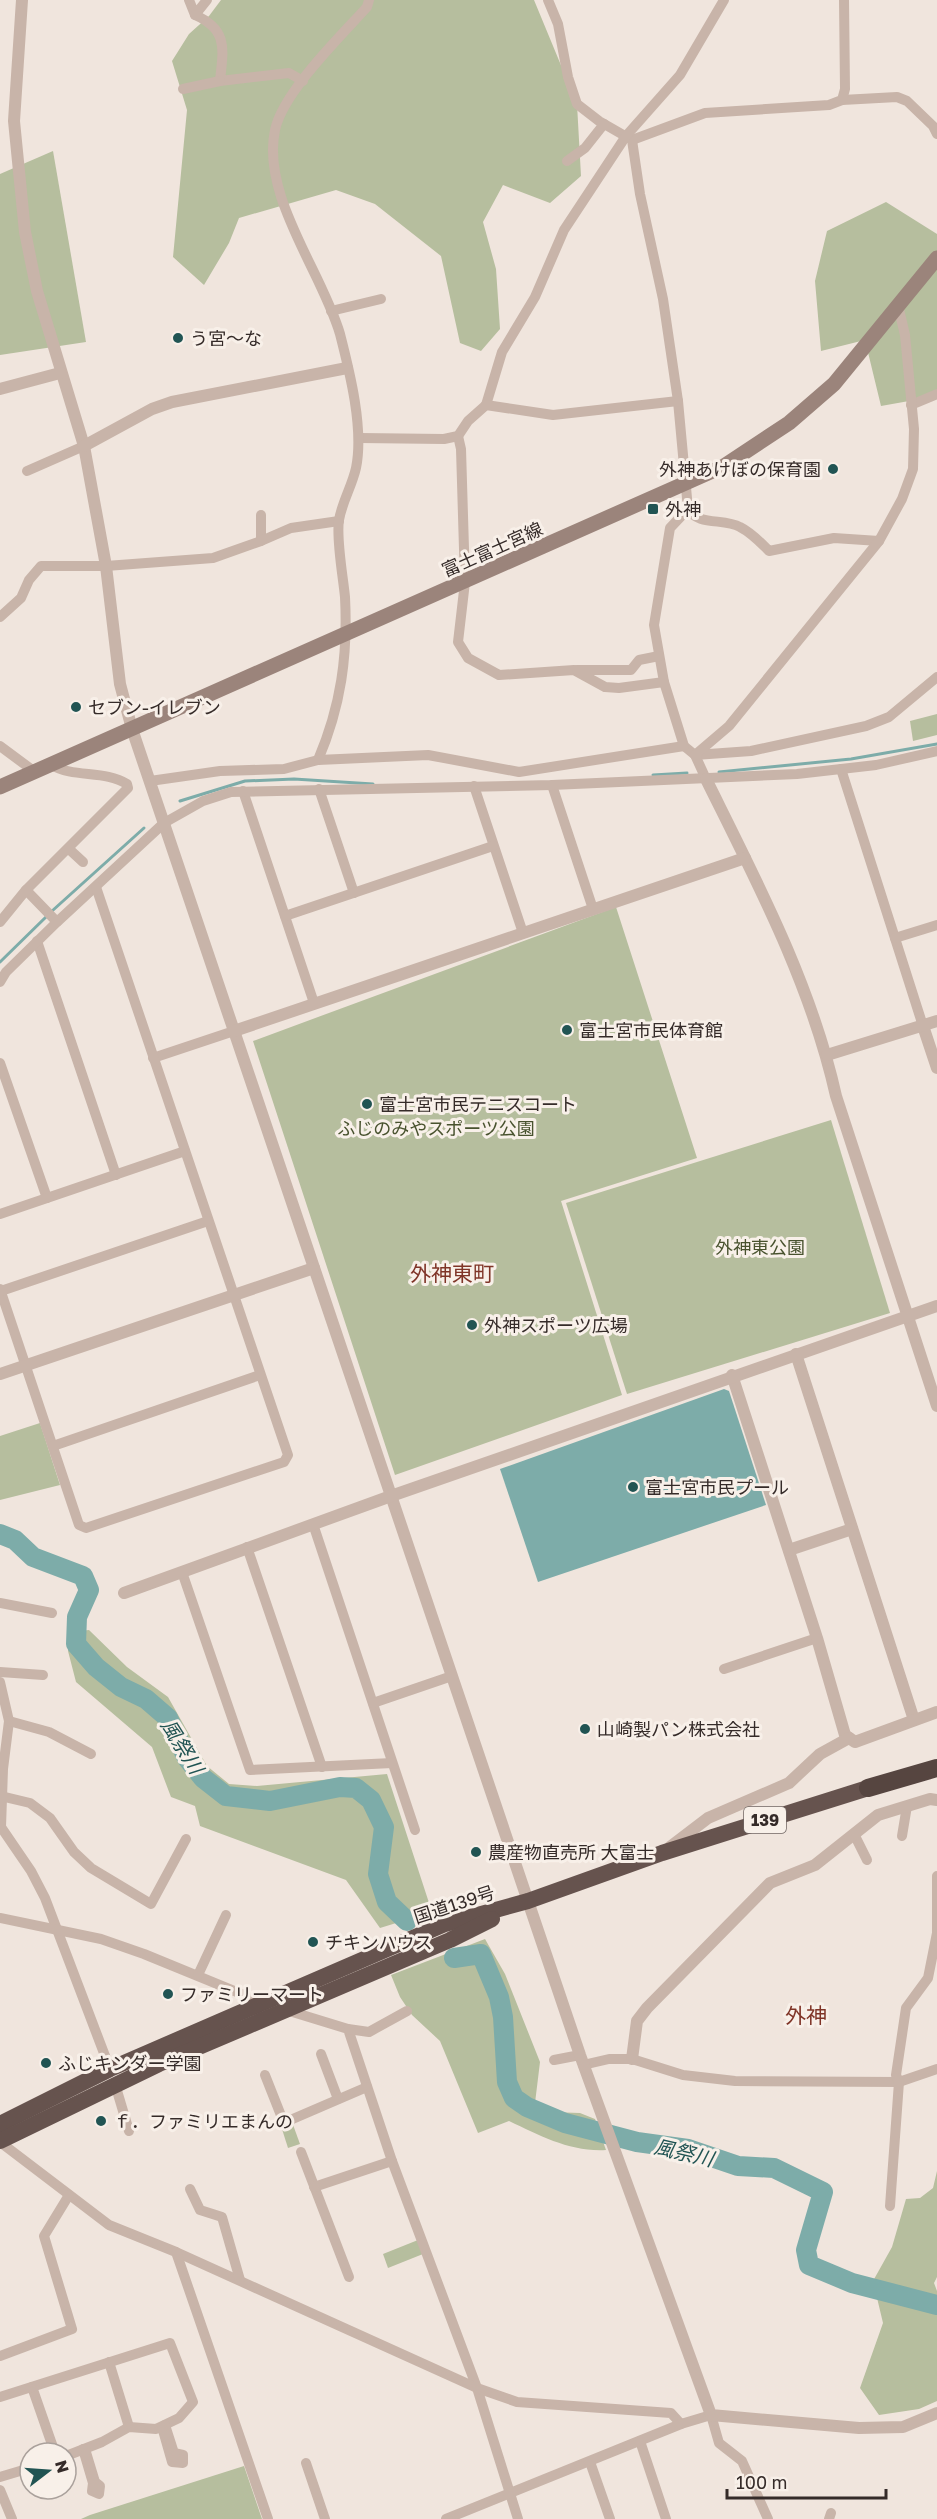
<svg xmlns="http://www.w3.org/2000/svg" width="937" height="2519" font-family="'Golos Text','Noto Sans JP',sans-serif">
	<rect width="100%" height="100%" fill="#f0e5dd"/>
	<g fill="#b6be9e">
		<path d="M 221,0 L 534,0 L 577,104 L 581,176 L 550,203 L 503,185 L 483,222 L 496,269 L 500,329 L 481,351 L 460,343 L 441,256 L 375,204 L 336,190 L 239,218 L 229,243 L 204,285 L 173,257 L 187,110 L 172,61 L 189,34 L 209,16 Z"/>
		<path d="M 53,151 L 86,342 L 0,355 L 0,174 Z"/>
		<path d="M 886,202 L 937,234 L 937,396 L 881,406 L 865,340 L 821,351 L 815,281 L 827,231 Z"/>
		<path d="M 937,714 L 937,735 L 913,741 L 910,721 Z"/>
		<path d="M 616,907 L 697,1158 L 561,1201 L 622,1395 L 395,1475 L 253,1041 Z"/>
		<path d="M 831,1120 L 890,1313 L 627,1394 L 566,1203 Z"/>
		<path d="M 40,1423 L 60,1485 L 0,1500 L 0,1436 Z"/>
		<path d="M 89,1630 L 127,1667 L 168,1697 L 207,1766 L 229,1784 L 257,1786 L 387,1774 L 432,1912 L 380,1928 L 346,1880 L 200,1826 L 195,1806 L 171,1797 L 152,1747 L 76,1682 L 68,1651 L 69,1632 Z"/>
		<path d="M 485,1939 L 505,1974 L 540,2062 L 535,2103 L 551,2112 L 580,2113 L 595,2119 L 606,2150 C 570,2152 541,2136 509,2121 L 478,2133 L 440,2041 L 412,2015 L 400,1997 L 391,1975 Z"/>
		<path d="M 292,2122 L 300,2144 L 288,2148 L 281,2126 Z"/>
		<path d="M 937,2171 L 937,2277 L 934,2283 L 937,2291 L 937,2401 L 919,2409 L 879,2415 L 860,2388 L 883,2323 L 873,2281 L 892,2247 L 906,2199 L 920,2198 L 933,2188 Z"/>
		<path d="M 418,2240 L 423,2254 L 388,2268 L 383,2254 Z"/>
		<path d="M 244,2466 L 262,2519 L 81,2519 L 90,2515 Z"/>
	</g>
	<path fill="#7daca9" d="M 724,1389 L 729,1391 L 766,1505 L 538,1582 L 500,1469 Z"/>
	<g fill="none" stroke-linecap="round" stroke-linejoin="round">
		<g stroke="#7daca9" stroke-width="3">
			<path d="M 719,772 L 851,759 L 937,744"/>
			<path d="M 653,775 L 687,773"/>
			<path d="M 180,801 L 245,781 L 294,779 L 373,784"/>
			<path d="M 52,911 L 144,828"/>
			<path d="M 0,962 L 47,916"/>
		</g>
		<g stroke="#7daca9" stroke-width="20">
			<path d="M 0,1534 L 15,1540 L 33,1557 L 83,1576 L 89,1590 L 77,1617 L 76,1644 L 96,1667 L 121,1687 L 146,1699 L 168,1718 L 187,1758 L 203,1778 L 226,1796 L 270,1801 L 340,1787 L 356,1788 L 371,1800 L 384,1827 L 378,1874 L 387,1902 L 407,1921"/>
			<path d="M 454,1958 L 481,1954 L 499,1997 L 503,2017 L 507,2082 L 514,2098 L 527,2107 L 565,2123 L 637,2142 L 688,2149 L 738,2166 L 774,2168 L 823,2192 L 806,2250 L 809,2265 L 852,2283 L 937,2305"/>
		</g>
		<g stroke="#c8b4a9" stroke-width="10">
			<path d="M 189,0 L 195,15 L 207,0"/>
			<path d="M 548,0 L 558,24 L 568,77 L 577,104 L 599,121 L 632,140 L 640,194 L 663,299 L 678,401 L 688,509 C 698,526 724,518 740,527 C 752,533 760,542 769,551 L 834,538 L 879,541"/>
			<path d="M 195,15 C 229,30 223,50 220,81 L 289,73 L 303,81"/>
			<path d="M 183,89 L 220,81"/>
			<path d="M 842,100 L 897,97 L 907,101 L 933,126 L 937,134"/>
			<path d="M 632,140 L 705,113 L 829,105 L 842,100 L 845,89 L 844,0"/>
			<path d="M 567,161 L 585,148 L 604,124"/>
			<path d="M 331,311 L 381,299"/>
			<path d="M 486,405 L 502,352 L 535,297 L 564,230 L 626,136 L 680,75 L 724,0"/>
			<path d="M 911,405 L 937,394"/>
			<path d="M 458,436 L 461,449 L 465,582 L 458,642 L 468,658 L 499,675 L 574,670 L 605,687 L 619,688 L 664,682"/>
			<path d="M 360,438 L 444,439 L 458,436 L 468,421 L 486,405 L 553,415 L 678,401"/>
			<path d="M 27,471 L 84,446"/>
			<path d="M 688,509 L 670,528 L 654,625 L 664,682 L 684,746 L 695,755 L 751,751 L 866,726 L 889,717 L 937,677"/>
			<path d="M 261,515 L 261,541"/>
			<path d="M 0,617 L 21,598 L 29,580 L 41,566 L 106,566 L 213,558 L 261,541 L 291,528 L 339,521"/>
			<path d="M 577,670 L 631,670 L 639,660 L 659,656"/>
			<path d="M 0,746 L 35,772"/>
			<path d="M 318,760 C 341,706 348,656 345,597 C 343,576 336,539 339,520 C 342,502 352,486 356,468 C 364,429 350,373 340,334 C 322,272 261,196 275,130 C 283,92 341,36 367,7 L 369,0"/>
			<path d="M 841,769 L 923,1026"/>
			<path d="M 706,779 L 695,755 L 729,726 L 879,541 L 902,499 L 913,469 L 914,429 L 905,335 L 898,305"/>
			<path d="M 150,781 L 220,771 L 284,769 L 318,760 L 428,755 L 519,772 L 684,746"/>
			<path d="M 552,785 L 593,909"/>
			<path d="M 474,786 L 523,933"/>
			<path d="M 319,789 L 354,893"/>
			<path d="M 243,791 L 314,1003"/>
			<path d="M 70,850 L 83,862"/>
			<path d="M 26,890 L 57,922"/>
			<path d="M 285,916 L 493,846"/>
			<path d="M 0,922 L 26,890 L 128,788 L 127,784 C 105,770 74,778 51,765"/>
			<path d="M 895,938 L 937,925"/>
			<path d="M 37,941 L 116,1175"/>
			<path d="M 0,982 L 6,972 L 57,922 L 164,823 L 203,801 L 231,792 L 552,785 L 797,774 L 876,765 L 937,751"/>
			<path d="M 153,1058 L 234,1031"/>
			<path d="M 0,1063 L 47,1198"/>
			<path d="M 0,1214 L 185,1151"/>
			<path d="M 0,1289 L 79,1525 L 86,1528 L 284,1462 L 288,1455 L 96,887"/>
			<path d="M 1,1291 L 208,1221"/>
			<path d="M 53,1446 L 260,1375"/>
			<path d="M 313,1524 L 415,1830"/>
			<path d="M 247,1547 L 322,1767"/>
			<path d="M 182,1572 L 250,1770 L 392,1763"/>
			<path d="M 0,1603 L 52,1613"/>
			<path d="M 724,1669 L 817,1638"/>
			<path d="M 0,1672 L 43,1675"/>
			<path d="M 0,1682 L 9,1721 L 3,1769 L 1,1827 L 31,1871 L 45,1898 L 110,2069"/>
			<path d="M 373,1703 L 452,1676"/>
			<path d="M 9,1721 L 49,1732 L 91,1754"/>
			<path d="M 1,1796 L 30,1803 L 50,1818 L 74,1852 L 91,1868 L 151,1904 L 186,1839"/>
			<path d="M 854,1834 L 867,1860"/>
			<path d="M 902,1836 L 907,1806"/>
			<path d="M 0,1918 L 101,1939 L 144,1954 L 261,2002"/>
			<path d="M 198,1975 L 226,1915"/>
			<path d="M 286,2010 L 348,2029 L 392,2161 L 477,2388 L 518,2519"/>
			<path d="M 348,2029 L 369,2032 L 407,2011"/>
			<path d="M 321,2054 L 338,2099"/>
			<path d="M 554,2060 L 580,2055"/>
			<path d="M 583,2065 L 609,2059 L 632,2059 L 683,2075 L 735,2081 L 899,2082 L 937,2069"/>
			<path d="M 265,2075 L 282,2118 L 288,2121 L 367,2087"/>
			<path d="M 115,2084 L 129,2131"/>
			<path d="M 0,2142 L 109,2225 L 176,2252 L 477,2388 L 517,2402 L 671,2413 L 681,2424"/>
			<path d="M 301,2152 L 349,2277"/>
			<path d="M 314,2187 L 392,2161"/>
			<path d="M 190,2189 L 200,2210 L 222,2217 L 240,2280"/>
			<path d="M 890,2206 L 899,2082 L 896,2075 L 906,2008 L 928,1978 L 937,1933 L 937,1876"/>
			<path d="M 176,2252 L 268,2519"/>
			<path d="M 0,2356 L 72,2329 L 44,2236 L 69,2195"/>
			<path d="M 109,2362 L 129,2427"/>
			<path d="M 32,2387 L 55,2453"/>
			<path d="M 0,2397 L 170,2343 L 193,2402 L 179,2418 L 156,2429 L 129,2427 L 102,2442 L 66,2456"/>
			<path d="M 162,2427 L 172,2462 L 183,2463 L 183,2455 L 174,2453 L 165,2425"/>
			<path d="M 640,2441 L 666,2519"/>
			<path d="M 83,2449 L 93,2483 L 92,2491 L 99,2494 L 100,2486 L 95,2482 L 85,2449"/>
			<path d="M 590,2462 L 610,2519"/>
			<path d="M 306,2463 L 325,2519"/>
			<path d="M 0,2477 L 30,2468"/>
			<path d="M 0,2490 L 12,2519"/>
			<path d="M 446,2519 L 681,2424 L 711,2415 L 719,2443 L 742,2461 L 768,2519"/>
			<path d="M 829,2519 L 831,2513"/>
		</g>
		<g stroke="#c8b4a9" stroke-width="12">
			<path d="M 22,0 L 14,121 L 25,232 L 37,291 L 84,446 L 106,566 L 120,684 L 132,729 L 580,2055 L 711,2415 L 859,2428 L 903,2427 L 937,2413"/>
			<path d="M 0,389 L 60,373"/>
			<path d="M 84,446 L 152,409 L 172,402 L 347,368"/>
			<path d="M 706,779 C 757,882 811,984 836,1096 L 937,1406"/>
			<path d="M 923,1026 L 937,1068"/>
			<path d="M 234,1031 L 745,858"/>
			<path d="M 827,1055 L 937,1021"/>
			<path d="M 796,1354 L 914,1720"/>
			<path d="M 0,1374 L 314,1268"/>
			<path d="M 732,1375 L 817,1638 L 845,1735 L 855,1742 L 937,1712"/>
			<path d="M 789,1550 L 852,1529"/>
			<path d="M 124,1593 L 391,1496 L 937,1306"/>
			<path d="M 670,1847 L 708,1818 L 789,1783 L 820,1754 L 849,1738"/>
			<path d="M 632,2059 L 637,2021 L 647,2008 L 770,1883 L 815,1865 L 878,1815 L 930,1799 L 937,1800"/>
		</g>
		<path stroke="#9b847b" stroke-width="15" d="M 0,787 L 724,466 L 789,423 L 834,384 L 937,258"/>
		<g stroke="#66534e" stroke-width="16">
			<path d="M 0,2124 L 110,2069 L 445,1924 L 528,1901 L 662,1853 L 868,1788"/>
			<path d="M 0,2141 L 159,2064 L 450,1940 L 492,1919"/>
		</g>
		<path stroke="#564540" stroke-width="18" d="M 868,1788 L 937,1768"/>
	</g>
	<g fill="#215453" stroke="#f8f0e9" stroke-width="2">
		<circle cx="178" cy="338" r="6"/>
		<circle cx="833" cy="469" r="6"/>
		<rect x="647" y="503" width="12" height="12" rx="3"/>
		<circle cx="76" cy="707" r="6"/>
		<circle cx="567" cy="1030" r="6"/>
		<circle cx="367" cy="1104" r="6"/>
		<circle cx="472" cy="1325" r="6"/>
		<circle cx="633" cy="1487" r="6"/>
		<circle cx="585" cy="1729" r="6"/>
		<circle cx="476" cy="1852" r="6"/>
		<circle cx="313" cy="1942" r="6"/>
		<circle cx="168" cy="1994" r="6"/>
		<circle cx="46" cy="2063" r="6"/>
		<circle cx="101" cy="2121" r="6"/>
	</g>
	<g text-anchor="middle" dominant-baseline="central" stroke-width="6" stroke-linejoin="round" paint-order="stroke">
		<rect fill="#f8f0e9" stroke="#706663" stroke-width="1.5" x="744" y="1807" width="42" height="26" rx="4.5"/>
		<g font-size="16" font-weight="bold" fill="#352b29">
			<text x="765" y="1820">139</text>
		</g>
		<g font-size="18" fill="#352b29" stroke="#f8f0e9" text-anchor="start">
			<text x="190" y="338">う宮〜な</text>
			<text x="821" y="469" text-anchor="end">外神あけぼの保育園</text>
			<text x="665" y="509">外神</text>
			<text x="88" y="707">セブン-イレブン</text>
			<text x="579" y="1030">富士宮市民体育館</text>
			<text x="379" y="1104">富士宮市民テニスコート</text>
			<text x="484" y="1325">外神スポーツ広場</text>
			<text x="645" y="1487">富士宮市民プール</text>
			<text x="597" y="1729">山崎製パン株式会社</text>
			<text x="488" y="1852">農産物直売所 大富士</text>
			<text x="325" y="1942">チキンハウス</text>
			<text x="180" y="1994">ファミリーマート</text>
			<text x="58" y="2063">ふじキンダー学園</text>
			<text x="113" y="2121">ｆ．ファミリエまんの</text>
		</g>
		<g font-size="18" fill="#352b29" stroke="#f8f0e9">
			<text transform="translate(492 549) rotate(-24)">富士富士宮線</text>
			<text transform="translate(454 1904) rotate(-18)">国道139号</text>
		</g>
		<g font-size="18" fill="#48522e" stroke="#f8f0e9">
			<text x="436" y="1128">ふじのみやスポーツ公園</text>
			<text x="760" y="1247">外神東公園</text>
		</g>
		<g font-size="20" font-style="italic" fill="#215453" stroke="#f8f0e9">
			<text transform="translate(183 1746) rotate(58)">風祭川</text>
			<text transform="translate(684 2152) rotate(13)">風祭川</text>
		</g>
		<g font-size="21" fill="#7f3427" stroke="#f8f0e9">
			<text x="452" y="1273">外神東町</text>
			<text x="806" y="2015">外神</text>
		</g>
	</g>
	<g transform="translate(48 2471) rotate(73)"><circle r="28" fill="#f8f0e9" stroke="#aaa19c" stroke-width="1.5"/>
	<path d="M0-4.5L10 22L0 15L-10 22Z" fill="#215453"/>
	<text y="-9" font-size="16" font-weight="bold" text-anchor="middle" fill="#352b29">N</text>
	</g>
	<path d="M727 2489v9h159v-9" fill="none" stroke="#352b29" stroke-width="3"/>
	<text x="736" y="2489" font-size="18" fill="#352b29" stroke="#f8f0e9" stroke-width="4.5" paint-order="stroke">100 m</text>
</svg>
